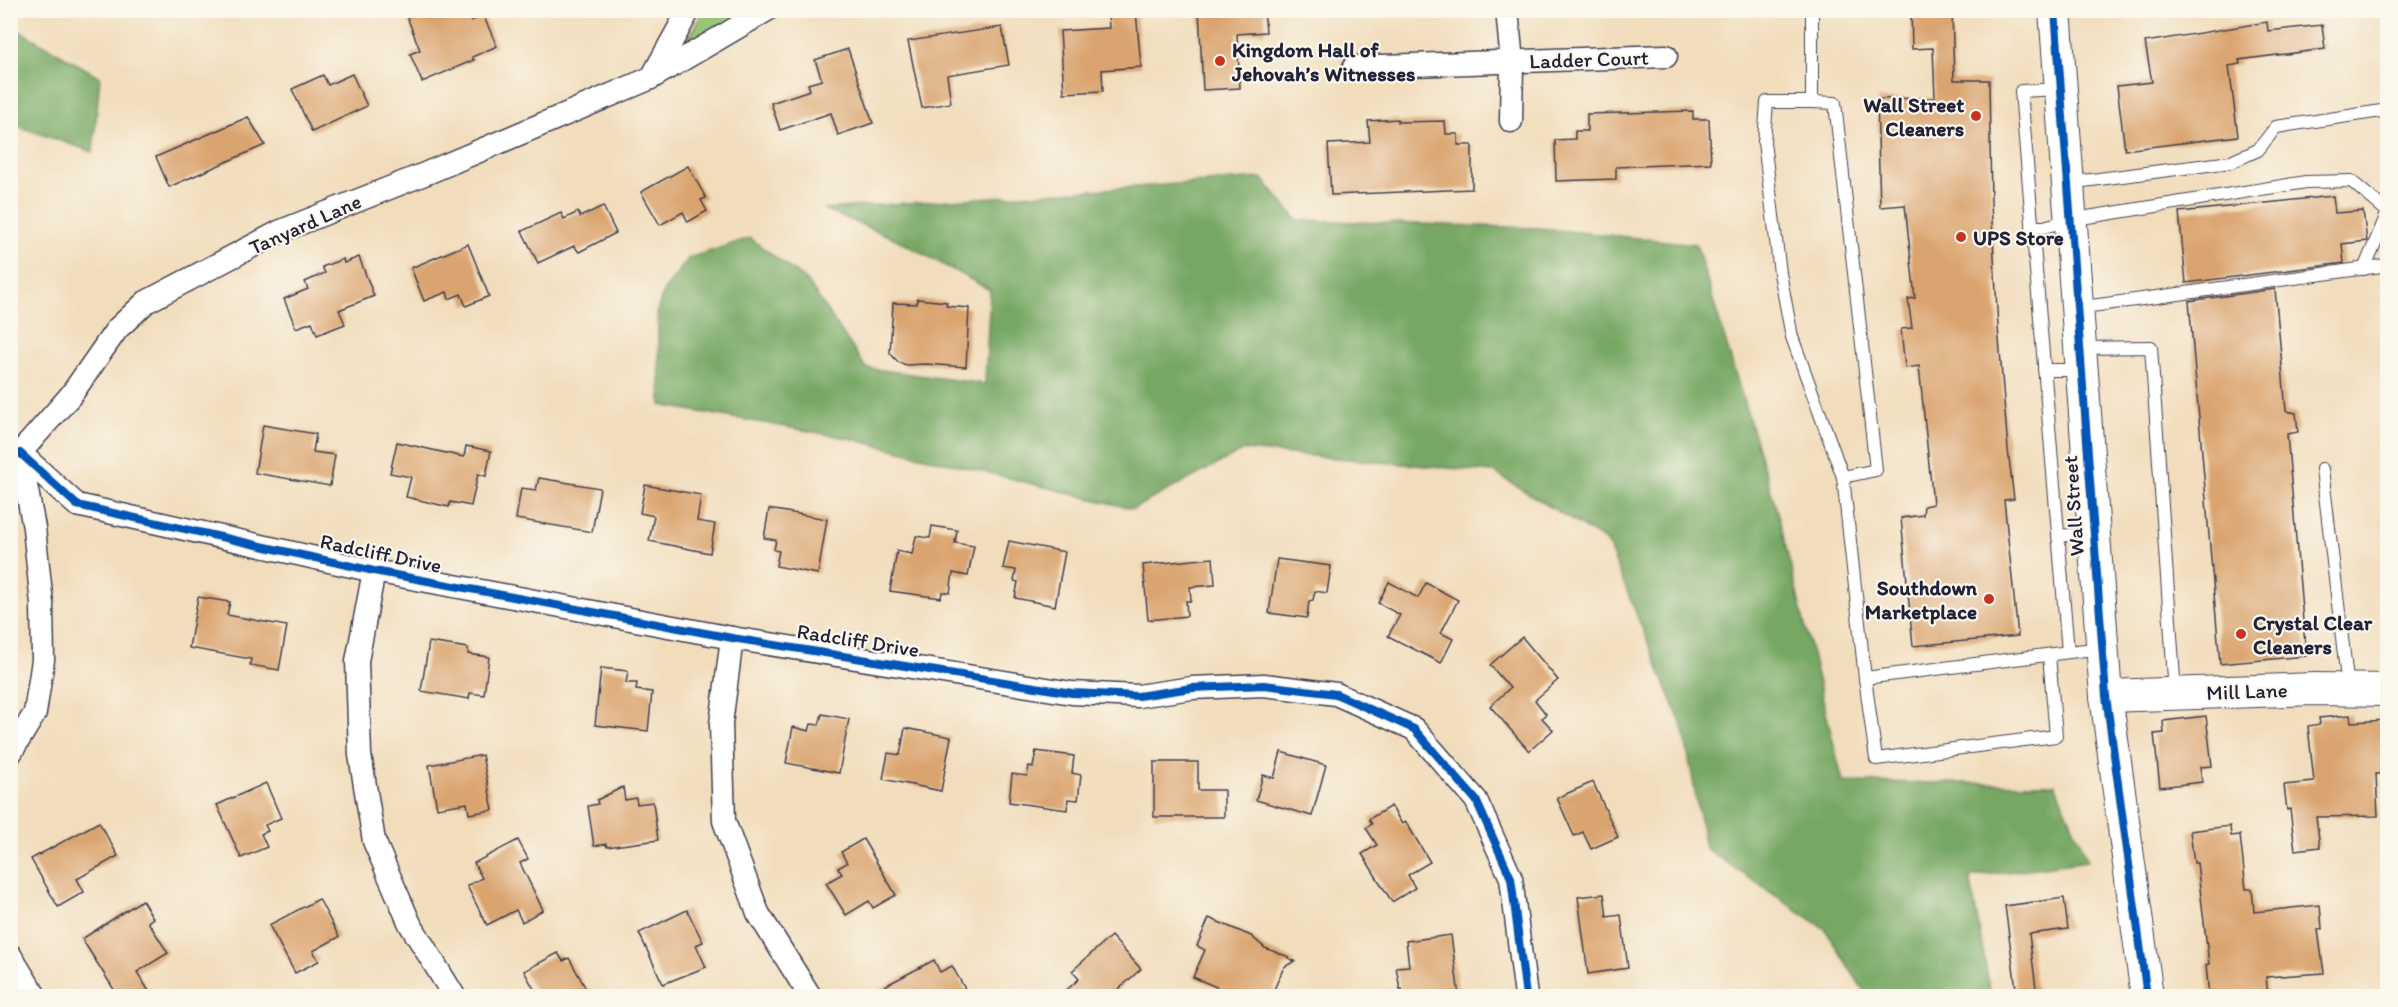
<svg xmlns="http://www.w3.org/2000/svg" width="2398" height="1007" font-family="Itim,sans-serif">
	<rect width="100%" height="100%" fill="#fbf7ec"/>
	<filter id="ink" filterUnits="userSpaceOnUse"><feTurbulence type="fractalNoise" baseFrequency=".0167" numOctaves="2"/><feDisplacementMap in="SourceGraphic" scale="12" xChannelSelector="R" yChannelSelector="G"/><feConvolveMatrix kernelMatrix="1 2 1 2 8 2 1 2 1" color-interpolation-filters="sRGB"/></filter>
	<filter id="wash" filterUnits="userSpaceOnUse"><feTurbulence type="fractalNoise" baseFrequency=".008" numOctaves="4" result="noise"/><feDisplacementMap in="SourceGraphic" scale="24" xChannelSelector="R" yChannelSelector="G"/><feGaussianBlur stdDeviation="1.35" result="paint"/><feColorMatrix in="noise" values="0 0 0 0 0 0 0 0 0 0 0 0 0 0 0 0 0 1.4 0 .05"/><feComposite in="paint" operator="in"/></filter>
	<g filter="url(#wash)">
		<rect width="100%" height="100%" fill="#f1ddbc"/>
		<path fill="#94c271" stroke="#5b7256" stroke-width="1.5" d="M 702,11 L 754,11 L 676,58 L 697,24 Z"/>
		<g fill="#77a863" stroke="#4c654f" stroke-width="1.5">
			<path d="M 11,26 L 100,77 L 93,152 L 11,124 Z"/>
			<path d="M 1262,178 L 1297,220 L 1538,228 L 1696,244 L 1777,511 L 1843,782 L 2055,784 L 2088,861 L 1970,877 L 1991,996 L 1867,996 L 1825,929 L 1705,848 L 1684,731 L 1607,542 L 1494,472 L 1244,450 L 1133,509 L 848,438 L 661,405 L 657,311 L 664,290 L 689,258 L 750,238 L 807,281 L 866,368 L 985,384 L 990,290 L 896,239 L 823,209 Z"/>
		</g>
		<g id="blocks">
			<g fill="#daa46f">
				<path d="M 423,10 L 466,10 L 471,21 L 483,15 L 497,46 L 472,57 L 474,60 L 422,82 L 410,54 L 420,50 L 407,17 Z"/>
				<path d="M 1199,10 L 1264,10 L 1266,32 L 1237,34 L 1240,88 L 1203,90 Z"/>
				<path d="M 1911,10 L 1952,10 L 1954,80 L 1989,80 L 1991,203 L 1998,327 L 2008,450 L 2014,499 L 2004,500 L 2018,636 L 1913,646 L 1901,518 L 1923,515 L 1924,506 L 1933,504 L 1919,366 L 1905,368 L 1901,329 L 1912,328 L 1908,299 L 1915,298 L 1905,205 L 1880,207 L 1877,99 L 1935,98 L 1933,48 L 1912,49 Z"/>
				<path d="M 1136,11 L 1141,67 L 1102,70 L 1103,91 L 1064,93 L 1060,31 L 1109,28 L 1108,13 Z"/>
				<path d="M 2267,22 L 2268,31 L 2322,25 L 2325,49 L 2239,60 L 2240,64 L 2229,66 L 2238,136 L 2125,150 L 2117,86 L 2152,82 L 2145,42 Z"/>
				<path d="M 1002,27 L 1009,65 L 947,75 L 951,103 L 922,108 L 908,41 Z"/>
				<path d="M 848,49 L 873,123 L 838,135 L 831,113 L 780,130 L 771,103 L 810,90 L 808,84 L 822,80 L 815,60 Z"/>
				<path d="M 352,74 L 367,106 L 312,132 L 292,89 L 323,75 L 328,85 Z"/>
				<path d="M 1693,111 L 1693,119 L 1709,119 L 1711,163 L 1616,167 L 1616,179 L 1556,181 L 1555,140 L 1575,139 L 1575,131 L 1587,131 L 1587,114 Z"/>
				<path d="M 248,117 L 265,145 L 169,187 L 156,157 Z"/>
				<path d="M 1398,119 L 1398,122 L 1445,121 L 1446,134 L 1458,134 L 1458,145 L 1472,145 L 1472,189 L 1331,195 L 1328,144 L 1370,142 L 1368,121 Z"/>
				<path d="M 688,166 L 706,198 L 701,200 L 707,211 L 688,222 L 683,212 L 660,225 L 641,192 Z"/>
				<path d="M 2333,196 L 2335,213 L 2363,211 L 2367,241 L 2342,244 L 2344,263 L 2186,283 L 2179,212 Z"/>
				<path d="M 603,206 L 616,233 L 579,252 L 574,246 L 538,263 L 522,231 L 561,213 L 564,219 L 578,212 L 580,217 Z"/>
				<path d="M 468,244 L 489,296 L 466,306 L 461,294 L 449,299 L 447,292 L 424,301 L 411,268 Z"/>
				<path d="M 359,257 L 374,296 L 339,310 L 345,324 L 317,335 L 312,322 L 296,328 L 284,299 L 308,289 L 305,282 L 325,273 L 322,267 L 343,259 L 344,263 Z"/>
				<path d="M 2275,289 L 2286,411 L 2296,413 L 2298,432 L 2287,434 L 2306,656 L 2220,664 L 2189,301 Z"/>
				<path d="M 917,299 L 947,302 L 946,306 L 969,308 L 966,367 L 925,364 L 906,365 L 898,362 L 890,353 L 893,303 L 917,304 Z"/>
				<path d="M 263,425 L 316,434 L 313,452 L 335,455 L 330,486 L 255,473 Z"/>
				<path d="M 397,442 L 464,457 L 466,446 L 491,451 L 486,476 L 478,474 L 471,506 L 450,502 L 449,507 L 406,497 L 411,477 L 390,473 Z"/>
				<path d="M 539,478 L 600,488 L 592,532 L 516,519 L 521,488 L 536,490 Z"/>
				<path d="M 645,485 L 701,495 L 697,521 L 715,524 L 710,553 L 649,541 L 654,516 L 640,513 Z"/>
				<path d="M 769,509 L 827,519 L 818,574 L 776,566 L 779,551 L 774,550 L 776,540 L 764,538 Z"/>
				<path d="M 932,526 L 957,530 L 955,543 L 974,546 L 968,576 L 953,573 L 950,593 L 942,592 L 941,598 L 890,591 L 897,551 L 912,554 L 916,536 L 930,538 Z"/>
				<path d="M 1009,541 L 1065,552 L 1055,606 L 1015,598 L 1018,582 L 1014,581 L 1016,570 L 1003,568 Z"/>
				<path d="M 1213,558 L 1215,585 L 1190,587 L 1191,601 L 1186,601 L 1187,616 L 1148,620 L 1143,565 Z"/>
				<path d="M 1277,559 L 1331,566 L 1327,593 L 1315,591 L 1313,600 L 1309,601 L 1307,618 L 1269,613 Z"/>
				<path d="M 1389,582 L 1418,598 L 1426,583 L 1458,600 L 1441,633 L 1453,639 L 1441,663 L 1388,636 L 1400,615 L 1378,603 Z"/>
				<path d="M 198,597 L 230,602 L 227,615 L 287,626 L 279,670 L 250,665 L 251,659 L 189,648 Z"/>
				<path d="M 1522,637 L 1558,680 L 1535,700 L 1546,714 L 1542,718 L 1553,730 L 1529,751 L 1490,706 L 1510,688 L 1490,665 Z"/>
				<path d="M 429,642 L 468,648 L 468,654 L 489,657 L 484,695 L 470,693 L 469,699 L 421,691 Z"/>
				<path d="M 601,668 L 628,671 L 626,683 L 637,683 L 636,690 L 652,692 L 648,731 L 595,725 Z"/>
				<path d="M 822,714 L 849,719 L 839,773 L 786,763 L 793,727 L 809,731 L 811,724 L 819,725 Z"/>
				<path d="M 2350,715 L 2351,722 L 2388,720 L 2388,773 L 2376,774 L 2378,816 L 2316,817 L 2320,847 L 2295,850 L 2290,809 L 2287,810 L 2284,785 L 2314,782 L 2308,726 L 2320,724 L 2319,718 Z"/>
				<path d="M 2206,716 L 2212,766 L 2200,767 L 2202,782 L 2160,787 L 2154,734 L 2164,733 L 2163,721 Z"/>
				<path d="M 905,728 L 951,737 L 941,791 L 883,779 L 888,753 L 900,755 Z"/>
				<path d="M 1036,751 L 1074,756 L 1072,773 L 1081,775 L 1078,800 L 1068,799 L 1067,810 L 1009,802 L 1012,774 L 1027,776 L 1029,766 L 1033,767 Z"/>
				<path d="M 1281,752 L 1326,765 L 1312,816 L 1256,800 L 1263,775 L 1274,778 Z"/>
				<path d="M 482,755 L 493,810 L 469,814 L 467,803 L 437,808 L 429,765 Z"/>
				<path d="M 1154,762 L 1198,762 L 1198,790 L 1224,790 L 1224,817 L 1154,817 Z"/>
				<path d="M 1593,782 L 1618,837 L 1591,849 L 1583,832 L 1574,836 L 1557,798 Z"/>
				<path d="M 266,783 L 281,818 L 265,825 L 268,831 L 261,834 L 267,847 L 241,858 L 217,805 Z"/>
				<path d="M 623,787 L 625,800 L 636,798 L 637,804 L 653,802 L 658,840 L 607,847 L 606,844 L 594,846 L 588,806 L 598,804 L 597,800 Z"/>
				<path d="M 1391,806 L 1402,824 L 1406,822 L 1430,862 L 1408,875 L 1415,888 L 1392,902 L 1362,854 L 1377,845 L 1366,828 L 1372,824 L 1369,819 Z"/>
				<path d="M 99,822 L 118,856 L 77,879 L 84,892 L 58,907 L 31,859 Z"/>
				<path d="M 2230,826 L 2231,836 L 2240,835 L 2246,889 L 2252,889 L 2254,912 L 2320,905 L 2322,929 L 2318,930 L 2324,973 L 2266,977 L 2268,996 L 2209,996 L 2206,965 L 2209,964 L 2197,863 L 2194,863 L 2190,831 Z"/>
				<path d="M 863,839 L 896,895 L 873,908 L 869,901 L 846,915 L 826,883 L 842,874 L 838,868 L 847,863 L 841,852 Z"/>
				<path d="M 518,840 L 528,859 L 520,863 L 543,910 L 522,922 L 516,910 L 487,925 L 467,886 L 482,878 L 474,863 Z"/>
				<path d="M 1604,894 L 1607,917 L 1621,915 L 1628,968 L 1588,974 L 1578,897 Z"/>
				<path d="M 2064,898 L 2068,929 L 2029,934 L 2037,996 L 2017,996 L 2005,906 Z"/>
				<path d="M 319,899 L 339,937 L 313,951 L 319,961 L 295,973 L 269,925 Z"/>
				<path d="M 142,900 L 153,918 L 148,922 L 168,953 L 137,972 L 152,996 L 118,996 L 82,939 Z"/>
				<path d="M 687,910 L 703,942 L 696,945 L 706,967 L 663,984 L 639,933 Z"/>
				<path d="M 1209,918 L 1251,936 L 1265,948 L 1289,957 L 1288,958 L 1295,961 L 1284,967 L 1271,996 L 1237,996 L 1193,977 L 1205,950 L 1197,946 Z"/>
				<path d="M 1451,935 L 1459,996 L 1403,996 L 1402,989 L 1400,989 L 1396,967 L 1409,966 L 1406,941 Z"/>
				<path d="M 1111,936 L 1141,969 L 1111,996 L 1060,996 L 1079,979 L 1072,971 Z"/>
				<path d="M 558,953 L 563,961 L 569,958 L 590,996 L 538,996 L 524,971 Z"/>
				<path d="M 934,960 L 940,972 L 952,966 L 969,996 L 866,996 Z"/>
			</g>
		</g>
	</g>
	<g filter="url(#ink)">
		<use href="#blocks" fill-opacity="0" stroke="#413e4e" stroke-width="1.5"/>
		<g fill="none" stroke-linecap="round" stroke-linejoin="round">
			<g stroke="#413e4e" stroke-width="14">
				<g id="lane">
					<path d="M 1812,10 L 1812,102 L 1767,102 L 1764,142 L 1780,273 L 1792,337 L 1843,477 L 1865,678 L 2101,648"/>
					<path d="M 2059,89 L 2021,91 L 2068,652"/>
					<path d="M 1812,102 L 1835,103 L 1876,470 L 1843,477"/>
					<path d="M 2068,183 L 2231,162 L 2258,150 L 2276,127 L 2388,110"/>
					<path d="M 2032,227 L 2044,227 L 2069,220 L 2306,182 L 2351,181 L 2388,212"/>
					<path d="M 2364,269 L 2388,212"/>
					<path d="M 2077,308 L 2388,265"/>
					<path d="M 2080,348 L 2151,347 L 2175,693"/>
					<path d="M 2044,370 L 2081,370"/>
					<path d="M 2322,469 L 2348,688"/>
					<path d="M 2058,536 L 2093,533"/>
					<path d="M 1865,678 L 1876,759 L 2056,736 L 2049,655"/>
				</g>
			</g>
			<g stroke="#413e4e" stroke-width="25">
				<g id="street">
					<path d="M 1507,10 L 1512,62 L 1511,121"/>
					<path d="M 1354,67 L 1666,56"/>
					<path d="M 652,77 L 689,10"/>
					<path d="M 20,453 L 77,505 L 374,571 L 732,638 L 1072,693 L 1138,696 L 1192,688 L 1264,685 L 1336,694 L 1414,729 L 1476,800 L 1511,878 L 1526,996"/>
					<path d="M 10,459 L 20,453 L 71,395 L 117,329 L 146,302 L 281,231 L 427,173 L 651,78 L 767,10"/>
					<path d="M 374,571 L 357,661 L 360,755 L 374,841 L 410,924 L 454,996"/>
					<path d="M 732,638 L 721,724 L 724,821 L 758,913 L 810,996"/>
					<path d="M 10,754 L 35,713 L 43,660 L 42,604 L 34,528 L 20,453"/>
					<path d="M 10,955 L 35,996"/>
				</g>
			</g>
			<g stroke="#413e4e" stroke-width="34">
				<g id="secondary">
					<path d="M 2055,10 L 2106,696 L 2147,996"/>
					<path d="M 2106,696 L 2315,689 L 2388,690"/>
				</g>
			</g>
			<use href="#lane" stroke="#fff" stroke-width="12"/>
			<use href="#street" stroke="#fff" stroke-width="22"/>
			<use href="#secondary" stroke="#fff" stroke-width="32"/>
			<g stroke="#fbf7ec" stroke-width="11">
				<g id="cycleway">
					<path d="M 2055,10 L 2106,696 L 2147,996"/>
					<path d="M 20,453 L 77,505 L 374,571 L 732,638 L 1072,693 L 1138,696 L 1192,688 L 1264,685 L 1336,694 L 1414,729 L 1476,800 L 1511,878 L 1526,996"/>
				</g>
			</g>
			<use href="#cycleway" stroke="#0057b8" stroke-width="8"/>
		</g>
	</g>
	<g fill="#c8321e" stroke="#fbf7ec" stroke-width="2">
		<circle cx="1220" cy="61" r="6"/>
		<circle cx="1976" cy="116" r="6"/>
		<circle cx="1961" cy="237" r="6"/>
		<circle cx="1989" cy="599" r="6"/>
		<circle cx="2241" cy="634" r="6"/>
	</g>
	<g text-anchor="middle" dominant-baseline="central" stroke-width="4.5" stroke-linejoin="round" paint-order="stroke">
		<g font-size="21" font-weight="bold" fill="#22223b" stroke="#fbf7ec" text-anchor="start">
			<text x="1232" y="49">Kingdom Hall of<tspan x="1232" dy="24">Jehovah’s Witnesses</tspan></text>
			<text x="1964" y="104" text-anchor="end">Wall Street<tspan x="1964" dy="24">Cleaners</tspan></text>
			<text x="1973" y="237">UPS Store</text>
			<text x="1977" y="587" text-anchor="end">Southdown<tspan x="1977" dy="24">Marketplace</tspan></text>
			<text x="2253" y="622">Crystal Clear<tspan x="2253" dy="24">Cleaners</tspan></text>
		</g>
		<g font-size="21" fill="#22223b" stroke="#fbf7ec">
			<text transform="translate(1589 59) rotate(-2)">Ladder Court</text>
			<text transform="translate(305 224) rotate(-24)">Tanyard Lane</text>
			<text transform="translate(2073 506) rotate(-94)">Wall Street</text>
			<text transform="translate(381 553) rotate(12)">Radcliff Drive</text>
			<text transform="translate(858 640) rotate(9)">Radcliff Drive</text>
			<text transform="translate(2247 691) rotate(-2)">Mill Lane</text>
		</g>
	</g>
	<rect width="2398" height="1007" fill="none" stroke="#fbf7ec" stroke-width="36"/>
</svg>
